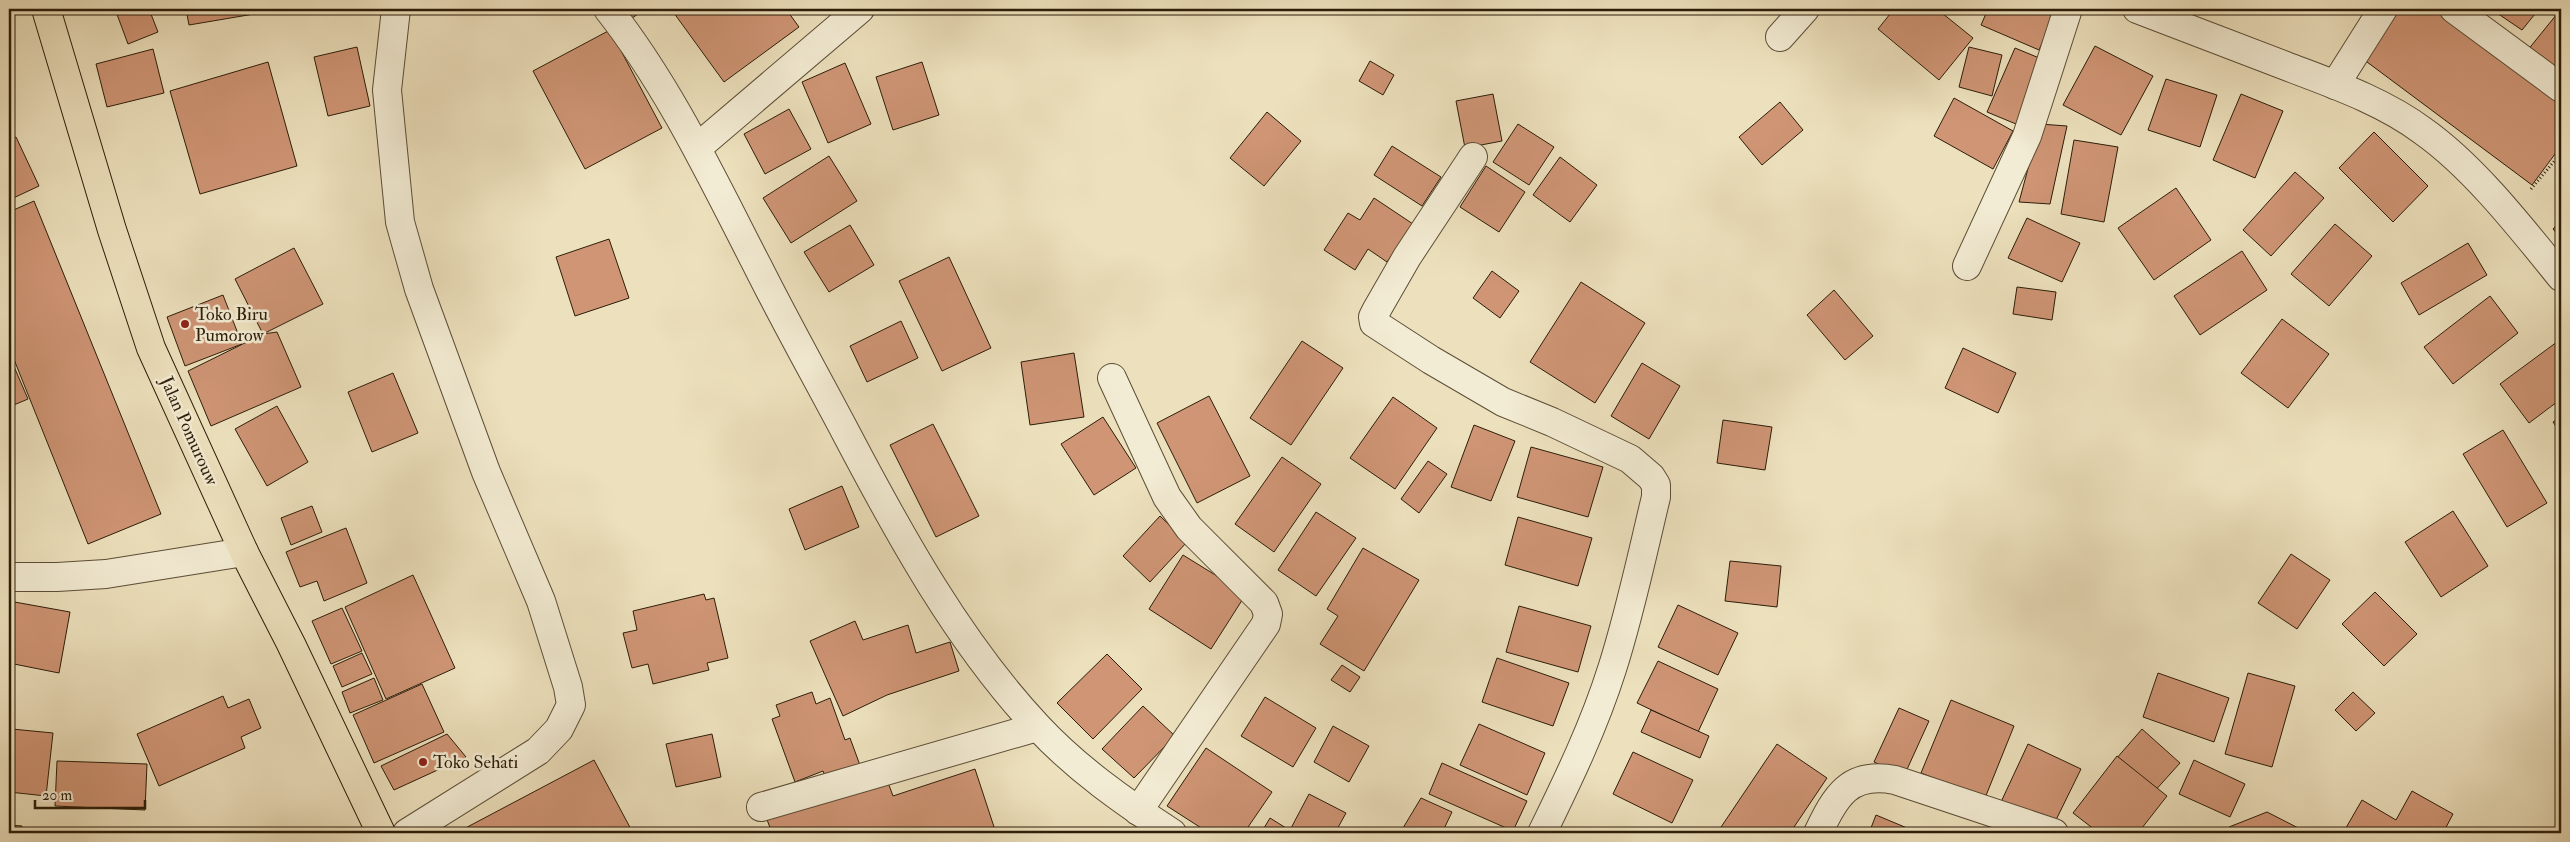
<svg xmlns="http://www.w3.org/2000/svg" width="2570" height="842" font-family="'IM FELL Double Pica',serif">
	<rect width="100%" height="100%" fill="#ede1bd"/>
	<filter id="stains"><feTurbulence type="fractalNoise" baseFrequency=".004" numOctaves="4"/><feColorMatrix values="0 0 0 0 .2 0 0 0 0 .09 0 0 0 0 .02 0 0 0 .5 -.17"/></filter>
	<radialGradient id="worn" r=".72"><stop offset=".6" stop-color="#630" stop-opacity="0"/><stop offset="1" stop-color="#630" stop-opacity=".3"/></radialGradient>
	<g fill="#cf9575" stroke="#2c1d09">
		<path d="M 115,9 L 149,9 L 158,32 L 128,44 Z"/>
		<path d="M 186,9 L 253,9 L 254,14 L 189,25 Z"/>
		<path d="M 618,9 L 645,9 L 628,21 Z"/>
		<path d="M 671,9 L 786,9 L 799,27 L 724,82 Z"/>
		<path d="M 1894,9 L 1937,9 L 1973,38 L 1939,80 L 1878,29 Z"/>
		<path d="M 1988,9 L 2050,9 L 2056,11 L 2039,50 L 1981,25 Z"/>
		<path d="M 2395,9 L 2435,9 L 2561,103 L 2561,146 L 2532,185 L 2359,56 Z"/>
		<path d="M 2491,9 L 2539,9 L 2522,30 Z"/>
		<path d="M 2561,9 L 2561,78 L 2527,51 Z"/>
		<path d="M 610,30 L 662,128 L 585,169 L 533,71 Z"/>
		<path d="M 2095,46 L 2153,76 L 2121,135 L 2063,105 Z"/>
		<path d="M 357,47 L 370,106 L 328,116 L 314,57 Z"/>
		<path d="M 1969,47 L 2002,55 L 1992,96 L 1959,87 Z"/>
		<path d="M 2015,48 L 2044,60 L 2016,124 L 1987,112 Z"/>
		<path d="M 153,49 L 164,93 L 107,107 L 96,64 Z"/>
		<path d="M 1370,61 L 1394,75 L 1383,95 L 1359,81 Z"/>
		<path d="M 268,62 L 297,166 L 200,194 L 170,91 Z"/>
		<path d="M 922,62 L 939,115 L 893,130 L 876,77 Z"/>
		<path d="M 845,63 L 871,124 L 828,143 L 802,82 Z"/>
		<path d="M 2166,79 L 2217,95 L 2200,147 L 2148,130 Z"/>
		<path d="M 1493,94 L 1502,141 L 1465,148 L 1456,101 Z"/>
		<path d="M 2241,94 L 2283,111 L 2255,178 L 2213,160 Z"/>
		<path d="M 1954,98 L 2013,131 L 1993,169 L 1934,136 Z"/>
		<path d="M 1780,102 L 1803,130 L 1762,165 L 1739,137 Z"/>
		<path d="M 789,109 L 811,149 L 765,174 L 744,134 Z"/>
		<path d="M 1267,112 L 1301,141 L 1264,186 L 1230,158 Z"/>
		<path d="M 1518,124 L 1554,147 L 1529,185 L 1493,162 Z"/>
		<path d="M 2040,124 L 2067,126 L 2050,204 L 2019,202 Z"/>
		<path d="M 2374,132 L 2428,186 L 2393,222 L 2339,168 Z"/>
		<path d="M 16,137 L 39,186 L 9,200 L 9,140 Z"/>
		<path d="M 2074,140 L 2118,147 L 2104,222 L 2061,214 Z"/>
		<path d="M 1392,146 L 1441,177 L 1422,206 L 1374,175 Z"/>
		<path d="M 829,156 L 857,201 L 791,243 L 763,198 Z"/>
		<path d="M 1560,157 L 1597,185 L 1570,222 L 1533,195 Z"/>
		<path d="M 1486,166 L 1525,192 L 1499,232 L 1460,207 Z"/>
		<path d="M 2295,172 L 2324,198 L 2271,256 L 2243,230 Z"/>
		<path d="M 2176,188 L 2211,240 L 2154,280 L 2118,228 Z"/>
		<path d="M 1374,198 L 1413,224 L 1387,262 L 1368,249 L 1355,270 L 1324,250 L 1348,213 L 1360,220 Z"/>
		<path d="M 34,201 L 161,514 L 88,544 L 9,347 L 9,212 Z"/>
		<path d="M 2027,218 L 2080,243 L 2062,282 L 2008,258 Z"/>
		<path d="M 2561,220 L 2561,238 L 2553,229 Z"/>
		<path d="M 2335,224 L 2372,256 L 2329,306 L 2291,274 Z"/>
		<path d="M 850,225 L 874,265 L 829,292 L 804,252 Z"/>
		<path d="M 609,239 L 629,298 L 575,316 L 556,257 Z"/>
		<path d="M 2468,243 L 2487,275 L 2419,315 L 2401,283 Z"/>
		<path d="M 294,248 L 323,304 L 263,334 L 235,279 Z"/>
		<path d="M 2242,251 L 2267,290 L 2200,335 L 2174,296 Z"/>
		<path d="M 949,257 L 991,348 L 942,371 L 899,281 Z"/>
		<path d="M 1492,271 L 1519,291 L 1500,318 L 1473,298 Z"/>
		<path d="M 1581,282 L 1645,323 L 1595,403 L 1530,362 Z"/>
		<path d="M 2017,287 L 2056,292 L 2052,320 L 2013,314 Z"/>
		<path d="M 1834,290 L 1873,336 L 1845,360 L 1807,315 Z"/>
		<path d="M 223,295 L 242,344 L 185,366 L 167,317 Z"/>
		<path d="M 2490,296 L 2518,333 L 2453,384 L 2424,347 Z"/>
		<path d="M 2282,319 L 2329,354 L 2288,408 L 2241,373 Z"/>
		<path d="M 901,321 L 918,358 L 867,382 L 850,346 Z"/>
		<path d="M 277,332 L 301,387 L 211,426 L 188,371 L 263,334 Z"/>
		<path d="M 2561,339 L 2561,399 L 2529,423 L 2500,384 Z"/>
		<path d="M 1302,341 L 1343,368 L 1291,445 L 1250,418 Z"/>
		<path d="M 1963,348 L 2016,373 L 1998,413 L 1945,388 Z"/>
		<path d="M 1074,353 L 1084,417 L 1030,425 L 1021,362 Z"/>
		<path d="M 9,355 L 28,399 L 9,407 Z"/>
		<path d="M 1642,363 L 1680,386 L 1649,439 L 1611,416 Z"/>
		<path d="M 393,373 L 418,433 L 372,452 L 348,392 Z"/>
		<path d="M 1209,396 L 1250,476 L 1197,503 L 1157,423 Z"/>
		<path d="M 1393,397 L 1437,428 L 1395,489 L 1350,458 Z"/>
		<path d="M 277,406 L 308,462 L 267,486 L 235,429 Z"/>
		<path d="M 1103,417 L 1136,468 L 1094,495 L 1061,444 Z"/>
		<path d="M 2561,417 L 2561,434 L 2553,422 Z"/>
		<path d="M 1723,420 L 1772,427 L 1765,470 L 1717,463 Z"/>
		<path d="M 933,424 L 979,516 L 936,537 L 890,445 Z"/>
		<path d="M 1474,425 L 1515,441 L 1491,501 L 1451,487 Z"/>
		<path d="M 2503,430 L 2547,503 L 2507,527 L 2463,454 Z"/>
		<path d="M 1531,447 L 1603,467 L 1588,517 L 1517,497 Z"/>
		<path d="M 1282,457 L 1321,484 L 1274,552 L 1235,524 Z"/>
		<path d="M 1428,461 L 1447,474 L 1419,513 L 1401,499 Z"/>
		<path d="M 842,486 L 859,527 L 805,550 L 789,509 Z"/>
		<path d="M 312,506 L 322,532 L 291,545 L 281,518 Z"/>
		<path d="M 2453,511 L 2488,566 L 2441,597 L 2405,542 Z"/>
		<path d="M 1316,512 L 1356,538 L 1316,596 L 1278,570 Z"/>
		<path d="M 1160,516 L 1187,542 L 1150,582 L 1123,556 Z"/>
		<path d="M 1518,517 L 1592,538 L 1578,586 L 1505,565 Z"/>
		<path d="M 346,528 L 367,583 L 324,601 L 317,581 L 300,587 L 286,552 Z"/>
		<path d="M 1363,548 L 1419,580 L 1364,671 L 1320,644 L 1338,616 L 1327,609 Z"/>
		<path d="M 2291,554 L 2330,580 L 2297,629 L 2258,603 Z"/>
		<path d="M 1183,555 L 1246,594 L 1211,649 L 1149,609 Z"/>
		<path d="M 1730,561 L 1781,566 L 1777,607 L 1725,601 Z"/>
		<path d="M 413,575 L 455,668 L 386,699 L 345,607 Z"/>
		<path d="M 2375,592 L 2417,634 L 2384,666 L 2342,624 Z"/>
		<path d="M 704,594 L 706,600 L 714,598 L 728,658 L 707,663 L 709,670 L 653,684 L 648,664 L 632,668 L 623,633 L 637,630 L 633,611 Z"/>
		<path d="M 9,601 L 70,612 L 59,673 L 9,663 Z"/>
		<path d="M 1678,605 L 1738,633 L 1718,675 L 1658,647 Z"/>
		<path d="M 1519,606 L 1591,626 L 1578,672 L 1506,652 Z"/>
		<path d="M 342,608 L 362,651 L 331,664 L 312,621 Z"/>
		<path d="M 855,621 L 863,640 L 908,625 L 916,653 L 950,642 L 959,671 L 887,695 L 843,716 L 810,641 Z"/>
		<path d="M 362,653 L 372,674 L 342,687 L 333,666 Z"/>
		<path d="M 1107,654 L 1142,689 L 1093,739 L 1057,703 Z"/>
		<path d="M 1497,658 L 1569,683 L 1553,726 L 1482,702 Z"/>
		<path d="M 1658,661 L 1718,689 L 1698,732 L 1637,703 Z"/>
		<path d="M 1342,665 L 1360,677 L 1350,692 L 1331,680 Z"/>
		<path d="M 2158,673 L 2229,698 L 2214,742 L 2143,717 Z"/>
		<path d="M 2248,673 L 2295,686 L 2272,767 L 2225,754 Z"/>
		<path d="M 374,678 L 383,700 L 350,713 L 342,692 Z"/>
		<path d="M 422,684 L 444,732 L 374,763 L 353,715 Z"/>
		<path d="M 812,692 L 816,704 L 830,698 L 845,740 L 850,738 L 861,768 L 827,781 L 823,771 L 795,782 L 772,719 L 780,716 L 776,705 Z"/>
		<path d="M 2353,692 L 2375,713 L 2356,731 L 2335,710 Z"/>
		<path d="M 223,696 L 228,708 L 249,699 L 261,728 L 241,737 L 245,748 L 159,786 L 137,734 Z"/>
		<path d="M 1265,697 L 1316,728 L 1293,767 L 1241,736 Z"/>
		<path d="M 1951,700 L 2014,726 L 1985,798 L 1921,773 Z"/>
		<path d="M 1143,706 L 1175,736 L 1134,778 L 1102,749 Z"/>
		<path d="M 1899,708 L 1929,721 L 1904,776 L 1874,762 Z"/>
		<path d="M 1651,710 L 1709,736 L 1700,758 L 1641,732 Z"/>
		<path d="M 1479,724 L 1545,753 L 1527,795 L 1460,765 Z"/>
		<path d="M 1333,726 L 1369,746 L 1349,782 L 1314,762 Z"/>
		<path d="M 12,729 L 53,733 L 46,796 L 9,792 L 9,742 Z"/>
		<path d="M 2142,729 L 2180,763 L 2153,793 L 2116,759 Z"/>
		<path d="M 447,734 L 466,757 L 394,790 L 381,766 Z"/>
		<path d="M 712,734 L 721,777 L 676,787 L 666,744 Z"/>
		<path d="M 1777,744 L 1827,778 L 1790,833 L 1717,833 Z"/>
		<path d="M 2028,744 L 2081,769 L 2053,826 L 2001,802 Z"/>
		<path d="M 1206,748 L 1272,792 L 1244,833 L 1209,833 L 1167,806 Z"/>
		<path d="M 1633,752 L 1693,780 L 1672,823 L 1613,794 Z"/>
		<path d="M 2117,756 L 2167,796 L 2138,833 L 2099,833 L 2073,813 Z"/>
		<path d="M 594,760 L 633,833 L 456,833 Z"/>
		<path d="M 2194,760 L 2245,784 L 2230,817 L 2179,794 Z"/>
		<path d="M 57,761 L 147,764 L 145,810 L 55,806 Z"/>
		<path d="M 1442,763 L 1527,801 L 1513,831 L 1429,794 Z"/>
		<path d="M 975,769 L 996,833 L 772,833 L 766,817 L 886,777 L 893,796 Z"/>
		<path d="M 2412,791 L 2453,814 L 2443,833 L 2343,833 L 2362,800 L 2396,820 Z"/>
		<path d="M 1309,794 L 1346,813 L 1335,833 L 1296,833 L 1290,830 Z"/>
		<path d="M 1421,798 L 1452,812 L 1442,833 L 1400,833 Z"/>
		<path d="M 2267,812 L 2308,833 L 2228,833 L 2229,827 Z"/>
		<path d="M 1876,815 L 1919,833 L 1869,833 Z"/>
		<path d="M 1270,818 L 1294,833 L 1261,833 Z"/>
		<path d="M 9,825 L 22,826 L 21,833 L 9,833 Z"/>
	</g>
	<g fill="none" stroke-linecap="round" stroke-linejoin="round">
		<g stroke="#5c4e36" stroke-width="30">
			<g id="minor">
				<path d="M 396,9 L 387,90 L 400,222 L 419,289 L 486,472 L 541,601 L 568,687 L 571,705 L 559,729 L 538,751 L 407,833"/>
				<path d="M 608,9 C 670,88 712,178 758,267 C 786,323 817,378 846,433 C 899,534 959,643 1037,726 C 1076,768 1124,802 1172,833"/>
				<path d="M 2137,9 C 2187,28 2236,47 2286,66 C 2333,84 2383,101 2423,131 C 2474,167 2522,229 2561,277"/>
				<path d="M 2454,9 L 2561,88"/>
				<path d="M 1780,37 L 1805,9"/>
				<path d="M 2335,85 L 2383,9"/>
				<path d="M 698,147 L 860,9"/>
				<path d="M 1473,157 L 1407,257 L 1376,311 L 1373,317 L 1374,323 L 1431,360 L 1503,402 L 1552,422 L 1630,459 L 1651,477 L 1656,485 L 1656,497 C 1642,555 1630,613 1612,669 C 1594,726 1568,780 1542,833"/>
				<path d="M 1967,266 L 2027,136 L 2068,9"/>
				<path d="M 1112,378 L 1167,497 L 1189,528 L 1264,603 L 1268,614 L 1266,624 L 1138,811"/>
				<path d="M 9,577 L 57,577 L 106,574 L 244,552"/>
				<path d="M 761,807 L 1037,727"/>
				<path d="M 1818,833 C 1836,796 1849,771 1895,780 L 2054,833"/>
			</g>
		</g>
		<g stroke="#2c1d09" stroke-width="30">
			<path id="major" d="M 46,9 L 112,230 L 151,348 L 244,552 L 291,644 L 381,833"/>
		</g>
		<path stroke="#2c1d09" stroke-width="3" stroke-dasharray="1 2.5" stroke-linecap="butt" d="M 2531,189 L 2561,153"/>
		<use href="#minor" stroke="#f3ecd4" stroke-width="28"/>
		<use href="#major" stroke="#ede1bd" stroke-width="28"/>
	</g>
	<g fill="#8f2418" stroke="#f3ecd4" stroke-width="2">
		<circle cx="185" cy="324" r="5"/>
		<circle cx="423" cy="762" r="5"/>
	</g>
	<g text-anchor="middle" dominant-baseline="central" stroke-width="5" stroke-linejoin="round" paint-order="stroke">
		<g font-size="18" fill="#2c1d09" stroke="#f3ecd4" text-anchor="start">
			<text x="195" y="314">Toko Biru<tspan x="195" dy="21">Pumorow</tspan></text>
			<text x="433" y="762">Toko Sehati</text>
		</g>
		<g font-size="18" fill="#2c1d09" stroke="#f3ecd4">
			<text transform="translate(189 431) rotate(66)">Jalan Pomurouw</text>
		</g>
	</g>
	<rect width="2570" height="842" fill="none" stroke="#ede1bd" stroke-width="30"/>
	<rect x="10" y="10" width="2550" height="822" fill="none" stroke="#2c1d09" stroke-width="2.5"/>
	<rect x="15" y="15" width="2540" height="812" fill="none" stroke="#2c1d09"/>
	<path d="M35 800v8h110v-8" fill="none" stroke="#2c1d09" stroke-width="2.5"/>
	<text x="42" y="800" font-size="15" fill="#2c1d09" stroke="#f3ecd4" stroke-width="4" paint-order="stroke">20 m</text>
	<rect width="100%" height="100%" filter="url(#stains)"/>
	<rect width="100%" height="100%" fill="url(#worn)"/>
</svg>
